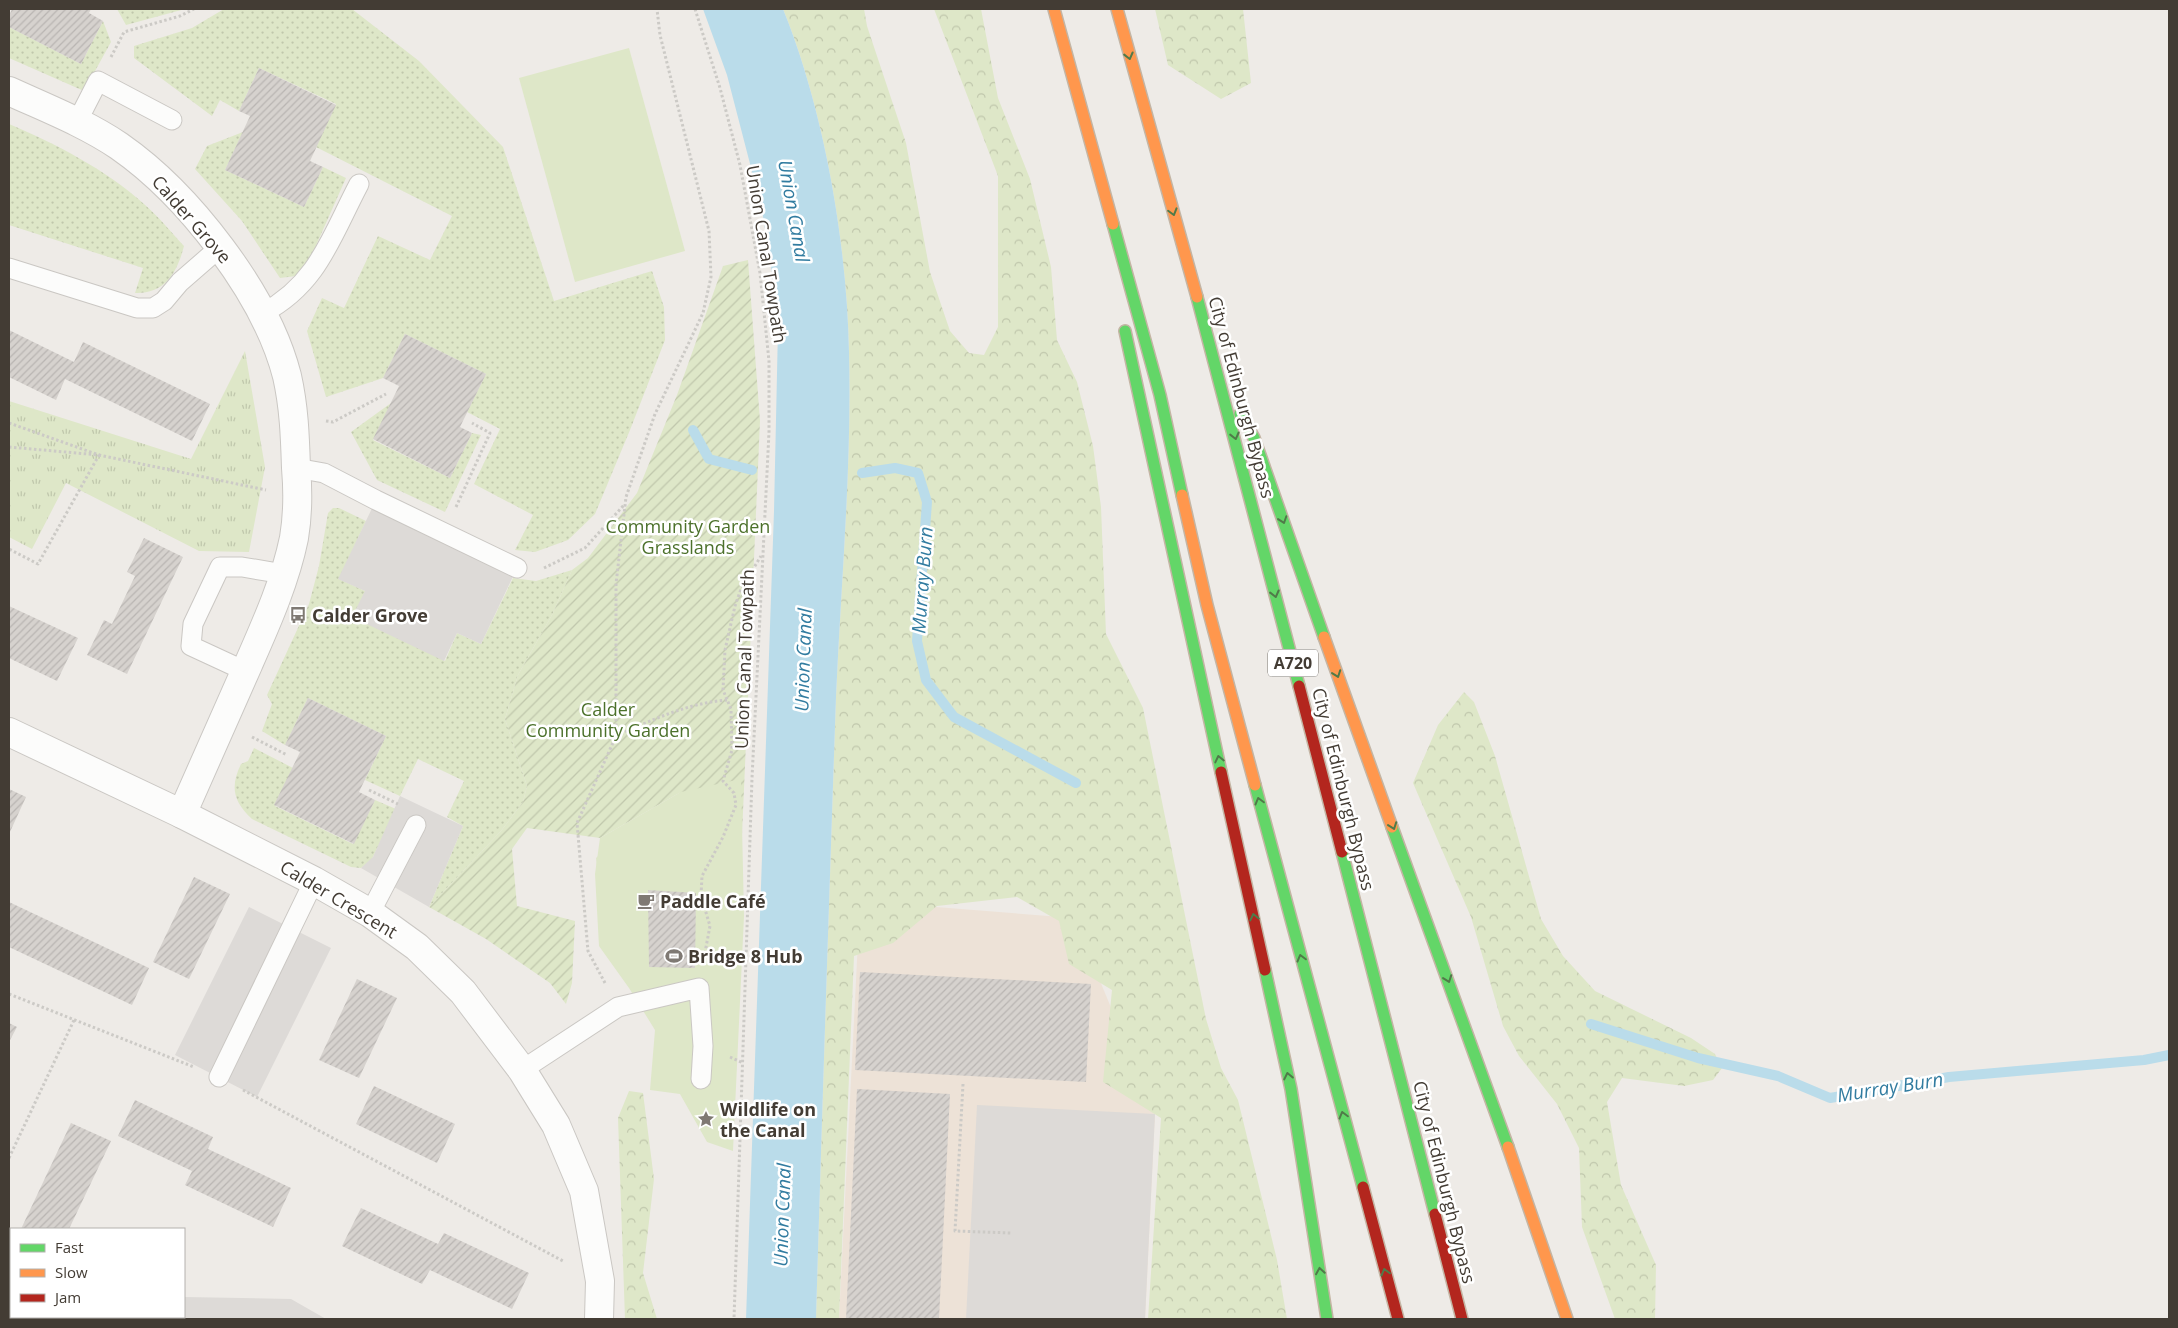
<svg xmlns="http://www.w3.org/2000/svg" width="2178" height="1328" font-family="'Open Sans',sans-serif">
	<defs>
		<pattern id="grass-dots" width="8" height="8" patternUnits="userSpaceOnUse" patternTransform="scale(1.25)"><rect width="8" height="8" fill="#dee7c8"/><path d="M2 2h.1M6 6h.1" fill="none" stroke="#c0c7ac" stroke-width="1.8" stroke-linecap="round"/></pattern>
		<pattern id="forest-crowns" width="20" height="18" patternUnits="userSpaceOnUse" patternTransform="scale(1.25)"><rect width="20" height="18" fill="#dee7c8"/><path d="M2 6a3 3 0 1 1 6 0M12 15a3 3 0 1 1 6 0" fill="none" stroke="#c0c7ac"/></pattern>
		<pattern id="park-tufts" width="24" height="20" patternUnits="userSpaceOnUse" patternTransform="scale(1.25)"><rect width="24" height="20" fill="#dee7c8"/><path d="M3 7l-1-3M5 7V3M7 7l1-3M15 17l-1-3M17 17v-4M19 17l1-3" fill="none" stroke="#c0c7ac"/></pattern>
		<pattern id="garden-furrows" width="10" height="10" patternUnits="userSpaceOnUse" patternTransform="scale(1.25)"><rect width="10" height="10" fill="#dee7c8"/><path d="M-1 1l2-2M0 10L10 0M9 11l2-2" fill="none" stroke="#c0c7ac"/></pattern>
		<pattern id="building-hatch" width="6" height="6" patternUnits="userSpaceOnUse" patternTransform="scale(1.25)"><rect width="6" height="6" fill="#d6d2ce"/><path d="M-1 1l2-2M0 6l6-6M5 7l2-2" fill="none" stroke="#b9b5b2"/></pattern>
	</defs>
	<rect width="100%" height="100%" fill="#eeebe7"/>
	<path fill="#ede2d7" d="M 860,901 L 1074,918 L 1155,1114 L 1145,1319 L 839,1319 Z"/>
	<g fill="url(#grass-dots)">
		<path d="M 117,9 L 185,9 L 126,25 Z"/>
		<path d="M 224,9 L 352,9 L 419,61 L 503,147 L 554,301 L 652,271 L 664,307 L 665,340 L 630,430 L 595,514 L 568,540 L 535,552 L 515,550 L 533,515 L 474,484 L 500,429 L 467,412 L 486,374 L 405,334 L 383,378 L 326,397 L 307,331 L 322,298 L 344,308 L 378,236 L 430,260 L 452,216 L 316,147 L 336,104 L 259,68 L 239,111 L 220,100 L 212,116 L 134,58 L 134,46 L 192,28 Z"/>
		<path d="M 103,21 L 111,42 L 84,91 L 9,58 L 9,27 L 81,64 Z"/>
		<path d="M 9,124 C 56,144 105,169 144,204 C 158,216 171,232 184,246 C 177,273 165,294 135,293 L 143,268 L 9,225 Z"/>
		<path d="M 243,132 L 225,170 L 304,207 L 323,167 L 346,178 L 310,259 L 296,276 L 280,278 L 242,221 L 195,169 L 207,146 Z"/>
		<path d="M 391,403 L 373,440 L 450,478 L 472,433 L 481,435 L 445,512 L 377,480 L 351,432 Z"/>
		<path d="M 333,508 L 339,508 L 366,521 L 339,579 L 365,591 L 445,661 L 457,633 L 481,644 L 513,578 L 536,581 L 572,570 L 552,615 L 518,675 L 505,719 L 527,786 L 523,802 L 501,831 L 429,907 L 463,826 L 447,817 L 464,781 L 418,759 L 400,796 L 365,780 L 386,736 L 308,698 L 285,745 L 262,731 L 272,704 L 267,695 L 309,604 L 319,566 L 328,513 Z"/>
		<path d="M 254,748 L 293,768 L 275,806 L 353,844 L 375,800 L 396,809 L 372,859 L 361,868 L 351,867 L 252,819 C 233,801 230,787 241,764 L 248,761 Z"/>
	</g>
	<g fill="url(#forest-crowns)">
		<path d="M 783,9 L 864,9 L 867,26 L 906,143 L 930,272 L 950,331 L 969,353 L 984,355 L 998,327 L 998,176 L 934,9 L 981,9 L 998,98 L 1030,179 L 1051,267 L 1057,340 L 1077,382 L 1093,446 L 1101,507 L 1106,634 L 1143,708 L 1206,1019 L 1221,1068 L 1238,1100 L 1277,1260 L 1287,1319 L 1148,1319 L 1161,1118 L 1103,1082 L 1112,990 L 1069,964 L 1059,921 L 1017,897 L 937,906 L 893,943 L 854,956 L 839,1319 L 816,1319 C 822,1112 829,904 836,697 C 841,582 852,467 849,352 C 847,243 824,110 783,9 Z"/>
		<path d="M 1155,9 L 1243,9 L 1251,83 L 1221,99 L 1168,65 Z"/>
		<path d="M 1464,692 L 1474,702 L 1495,756 L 1541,919 L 1563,956 L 1595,991 L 1691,1038 L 1715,1054 L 1722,1068 L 1713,1080 L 1684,1086 L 1622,1078 L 1607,1102 L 1621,1185 L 1656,1265 L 1655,1319 L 1615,1319 L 1582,1227 L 1579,1148 L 1557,1104 L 1519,1056 L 1503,1026 L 1471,917 L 1413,783 L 1438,725 Z"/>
		<path d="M 629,1091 L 643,1093 L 654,1179 L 643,1273 L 657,1319 L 625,1319 L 618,1118 Z"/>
	</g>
	<path fill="url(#park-tufts)" d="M 245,351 L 265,467 L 249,552 L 199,551 L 66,483 L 32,549 L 9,537 L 9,401 L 191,459 Z"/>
	<path fill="url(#garden-furrows)" d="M 748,260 L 760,421 L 739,904 L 606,947 L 596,858 L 620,835 L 681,792 L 600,838 L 527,828 L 512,849 L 517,906 L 575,921 L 572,983 L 566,1004 L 550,983 L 486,939 L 429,907 L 501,831 L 523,802 L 527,786 L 505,719 L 518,675 L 552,615 L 572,570 L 588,558 L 637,493 L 677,395 L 723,266 Z"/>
	<g fill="#dee7c8">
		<path d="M 629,48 L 685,251 L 575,282 L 519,78 Z"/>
		<path d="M 741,779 L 744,916 L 733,1151 L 707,1142 L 680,1094 L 650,1090 L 655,1030 L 629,988 L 599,946 L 595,874 L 600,838 L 681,792 Z"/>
	</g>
	<g fill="#dddad7">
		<path d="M 376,500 L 517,568 L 481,644 L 457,633 L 444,661 L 352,617 L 365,591 L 338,579 Z"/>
		<path d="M 400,796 L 463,826 L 429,907 L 361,868 L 373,857 Z"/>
		<path d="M 249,907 L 331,948 L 257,1097 L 175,1055 Z"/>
		<path d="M 977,1105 L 1155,1114 L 1145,1319 L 966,1319 Z"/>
		<path d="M 184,1297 L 291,1299 L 326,1319 L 72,1319 L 73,1317 L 184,1317 Z"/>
	</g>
	<path fill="#badcea" d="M 703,9 L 783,9 C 824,110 847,243 849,352 C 852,467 841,582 836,697 C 829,904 822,1112 816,1319 L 746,1319 L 774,511 L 778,328 L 772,273 L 762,210 L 727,75 Z"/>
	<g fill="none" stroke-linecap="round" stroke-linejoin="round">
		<g stroke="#badcea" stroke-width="10">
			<path d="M 693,430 L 709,459 L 752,470"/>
			<path d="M 862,473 L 895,468 L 918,473 L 927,502 L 917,641 L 926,680 L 954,717 L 1076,783"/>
			<path d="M 1591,1024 L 1698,1058 L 1778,1076 L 1830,1098 L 1949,1077 L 2144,1060 L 2169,1055"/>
		</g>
	</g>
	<g fill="url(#building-hatch)">
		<path d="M 12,9 L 91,9 L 89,13 L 103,21 L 81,64 L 9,27 L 9,16 Z"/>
		<path d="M 259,68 L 336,105 L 310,161 L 323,167 L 304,207 L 225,170 L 250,116 L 239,111 Z"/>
		<path d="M 9,330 L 74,362 L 83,342 L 210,404 L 192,441 L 65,379 L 56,400 L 9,377 Z"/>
		<path d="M 405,334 L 486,374 L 460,427 L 472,433 L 450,478 L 373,439 L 399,386 L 383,378 Z"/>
		<path d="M 144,538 L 183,557 L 127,674 L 87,655 L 104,620 L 112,624 L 135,576 L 127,572 Z"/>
		<path d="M 9,606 L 78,638 L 57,681 L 9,658 Z"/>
		<path d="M 308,698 L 386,736 L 359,792 L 375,800 L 354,844 L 274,805 L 300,752 L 285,745 Z"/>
		<path d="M 9,789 L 26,797 L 9,834 Z"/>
		<path d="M 194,877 L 230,894 L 189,979 L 153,962 Z"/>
		<path d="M 648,890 L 696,893 L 695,968 L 649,967 Z"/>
		<path d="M 9,902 L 149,968 L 132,1005 L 9,947 Z"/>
		<path d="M 860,972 L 1091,984 L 1086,1082 L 855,1070 Z"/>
		<path d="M 357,979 L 397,998 L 359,1078 L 319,1060 Z"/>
		<path d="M 9,1023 L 17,1027 L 9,1042 Z"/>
		<path d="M 374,1086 L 455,1124 L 437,1163 L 356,1124 Z"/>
		<path d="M 857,1089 L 950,1094 L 939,1319 L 846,1319 Z"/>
		<path d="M 135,1100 L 213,1137 L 208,1149 L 291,1188 L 273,1227 L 185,1185 L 192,1171 L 118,1136 Z"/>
		<path d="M 71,1123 L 111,1141 L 69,1229 L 21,1229 Z"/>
		<path d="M 361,1208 L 438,1244 L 444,1233 L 529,1273 L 512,1309 L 430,1270 L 422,1284 L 342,1246 Z"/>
		<path d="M 11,1249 L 11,1280 L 9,1278 L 9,1254 Z"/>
	</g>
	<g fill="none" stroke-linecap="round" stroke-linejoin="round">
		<g stroke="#cac7c3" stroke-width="21">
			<g id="lane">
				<path d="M 77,122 L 98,81 L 172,120"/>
				<path d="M 9,268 L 137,308 L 153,308 L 164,301 L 180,282 L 219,248"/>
				<path d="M 263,313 C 318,284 331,237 359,184"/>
				<path d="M 296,468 L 324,473 L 376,500 L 517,568"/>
				<path d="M 245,671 L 191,646 L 193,624 L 220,567 L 242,567 L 284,574"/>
				<path d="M 370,913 L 416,825"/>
				<path d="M 522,1070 L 618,1007 L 699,988 L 703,1046 L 701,1079"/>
				<path d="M 219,1077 L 314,881"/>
			</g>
		</g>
		<g stroke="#cac7c3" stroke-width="30">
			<g id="street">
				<path d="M 9,91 C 46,108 85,123 119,146 C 188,194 266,294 287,376 C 294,407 295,436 296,468 C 298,491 298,514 294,538 C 285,582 266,624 248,665 C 226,715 204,765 182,814"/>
				<path d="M 9,732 L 182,814 L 314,881 L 370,913 L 417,947 L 463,992 L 522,1070 L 556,1125 L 584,1191 L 600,1281 L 599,1319"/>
			</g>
		</g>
		<g stroke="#c4b5a4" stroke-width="14">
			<g id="fast">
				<path d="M 1113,224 L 1160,395 L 1182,495"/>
				<path d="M 1197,297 L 1299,686"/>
				<path d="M 1125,331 L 1221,772"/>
				<path d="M 1240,414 L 1254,438 L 1324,637"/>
				<path d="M 1255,785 L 1363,1187"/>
				<path d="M 1392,827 L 1508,1147"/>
				<path d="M 1342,852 L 1435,1214"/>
				<path d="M 1265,970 L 1291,1089 L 1327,1319"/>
			</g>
		</g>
		<g stroke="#c4b5a4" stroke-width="14">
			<g id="slow">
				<path d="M 1054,9 L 1113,224"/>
				<path d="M 1117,9 L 1197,297"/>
				<path d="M 1182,495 L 1207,605 L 1255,785"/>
				<path d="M 1324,637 L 1392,827"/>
				<path d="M 1508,1147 L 1567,1319"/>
			</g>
		</g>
		<g stroke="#c4b5a4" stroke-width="14">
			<g id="jam">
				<path d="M 1299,686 L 1342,852"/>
				<path d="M 1221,772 L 1265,970"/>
				<path d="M 1363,1187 L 1398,1319"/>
				<path d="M 1435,1214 L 1462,1319"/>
			</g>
		</g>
		<g stroke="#cccac6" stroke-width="3" stroke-dasharray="2.5 2.5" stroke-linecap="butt">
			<path d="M 695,9 L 720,88 L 740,165 L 760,273 L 769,361 L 769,432 L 752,778 L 734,1319"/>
			<path d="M 111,57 L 124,32 L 180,16 L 194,9"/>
			<path d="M 326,421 L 333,422 L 386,394"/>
			<path d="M 9,423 L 99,455 L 38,564 L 9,549"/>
			<path d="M 9,447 L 99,455 L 266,490"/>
			<path d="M 456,507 L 490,433 L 472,423"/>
			<path d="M 544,568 L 585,548 L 624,505"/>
			<path d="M 616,736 C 652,720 688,703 727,700"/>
			<path d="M 252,737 L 287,755"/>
			<path d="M 369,790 L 398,804"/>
			<path d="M 703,963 L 710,926 L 701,896 L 702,876 L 723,837 L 736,805 L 734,793 L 723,781 L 732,750 L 731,709 L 723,690 L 725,650 L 735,606 L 741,589 L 761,556"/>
			<path d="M 605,983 L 588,951 L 577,823 L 616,736 L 616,584 L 626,497 L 655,414 L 703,313 L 711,277 L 709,231 L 660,35 L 657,9"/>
			<path d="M 9,994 L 194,1067"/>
			<path d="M 730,1057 L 743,1063"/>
			<path d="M 963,1084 L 955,1231 L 1011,1233"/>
			<path d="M 243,1090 L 563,1261"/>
			<path d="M 9,1158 L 74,1020"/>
		</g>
		<use href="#lane" stroke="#fcfcfb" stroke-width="19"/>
		<use href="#street" stroke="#fcfcfb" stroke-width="28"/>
		<use href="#fast" stroke="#63d668" stroke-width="11"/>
		<use href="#slow" stroke="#ff974d" stroke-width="11"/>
		<use href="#jam" stroke="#b3261e" stroke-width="11"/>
	</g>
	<defs><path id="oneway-chevron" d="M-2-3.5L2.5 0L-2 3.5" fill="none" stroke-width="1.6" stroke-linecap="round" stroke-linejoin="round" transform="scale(1.25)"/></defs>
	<g stroke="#507a49">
		<use href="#oneway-chevron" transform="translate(1129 56) rotate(76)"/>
		<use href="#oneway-chevron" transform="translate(1173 212) rotate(74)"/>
		<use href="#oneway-chevron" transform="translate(1235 436) rotate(76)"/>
		<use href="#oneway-chevron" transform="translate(1283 520) rotate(71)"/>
		<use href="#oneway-chevron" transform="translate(1275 594) rotate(76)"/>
		<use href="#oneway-chevron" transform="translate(1337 674) rotate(70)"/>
		<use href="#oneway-chevron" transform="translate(1219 759) rotate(-103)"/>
		<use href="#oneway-chevron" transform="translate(1259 801) rotate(-105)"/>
		<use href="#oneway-chevron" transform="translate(1393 826) rotate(70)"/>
		<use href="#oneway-chevron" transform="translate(1254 917) rotate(-103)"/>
		<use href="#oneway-chevron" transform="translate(1301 958) rotate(-105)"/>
		<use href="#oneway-chevron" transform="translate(1448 979) rotate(70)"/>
		<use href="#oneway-chevron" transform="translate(1288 1076) rotate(-102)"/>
		<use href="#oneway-chevron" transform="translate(1343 1115) rotate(-105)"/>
		<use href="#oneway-chevron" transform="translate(1320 1271) rotate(-99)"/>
		<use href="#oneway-chevron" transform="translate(1385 1272) rotate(-105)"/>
	</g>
	<defs>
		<g id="bus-bare" transform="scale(1.35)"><path d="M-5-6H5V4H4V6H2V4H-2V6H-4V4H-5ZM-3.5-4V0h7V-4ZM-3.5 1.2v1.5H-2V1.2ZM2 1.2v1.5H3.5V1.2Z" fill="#7f7973" stroke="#fff" stroke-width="2.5" paint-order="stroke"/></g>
		<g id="cafe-bare" transform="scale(1.35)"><path d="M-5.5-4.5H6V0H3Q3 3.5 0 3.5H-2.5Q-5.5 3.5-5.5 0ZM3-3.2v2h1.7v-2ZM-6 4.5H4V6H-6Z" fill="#7f7973" stroke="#fff" stroke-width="2.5" paint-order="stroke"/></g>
		<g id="stadium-bare" transform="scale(1.35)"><path d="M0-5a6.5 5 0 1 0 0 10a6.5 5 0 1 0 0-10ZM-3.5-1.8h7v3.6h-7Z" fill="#7f7973" stroke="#fff" stroke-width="2.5" paint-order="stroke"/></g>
		<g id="sight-bare" transform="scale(1.35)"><path d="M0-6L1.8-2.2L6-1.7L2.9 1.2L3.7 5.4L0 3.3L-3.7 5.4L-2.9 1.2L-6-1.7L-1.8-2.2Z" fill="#7f7973" stroke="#fff" stroke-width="2.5" paint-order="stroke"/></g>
	</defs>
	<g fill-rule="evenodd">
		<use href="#bus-bare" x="298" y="615"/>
		<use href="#cafe-bare" x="646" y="901"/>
		<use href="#stadium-bare" x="674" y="956"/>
		<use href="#sight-bare" x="706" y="1119"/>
	</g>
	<g text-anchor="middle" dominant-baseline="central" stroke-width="5" stroke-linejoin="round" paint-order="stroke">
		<rect fill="#fff" stroke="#7b7671" stroke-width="1" x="1268" y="649.5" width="50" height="27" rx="4"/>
		<g font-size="16" font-weight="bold" fill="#433c34">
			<text x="1293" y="663">A720</text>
		</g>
		<g font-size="18" fill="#433c34" stroke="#fff">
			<text transform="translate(192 219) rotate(49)">Calder Grove</text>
			<text transform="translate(767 254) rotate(81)">Union Canal Towpath</text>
			<text transform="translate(1242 397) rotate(75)">City of Edinburgh Bypass</text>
			<text transform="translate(744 659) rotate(-88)">Union Canal Towpath</text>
			<text transform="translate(1344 789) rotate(76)">City of Edinburgh Bypass</text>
			<text transform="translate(339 899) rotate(31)">Calder Crescent</text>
			<text transform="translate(1445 1182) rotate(76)">City of Edinburgh Bypass</text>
		</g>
		<g font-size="18" fill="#4c712b" stroke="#fff">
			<text x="688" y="526">Community Garden<tspan x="688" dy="21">Grasslands</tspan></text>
			<text x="608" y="709">Calder<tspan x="608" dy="21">Community Garden</tspan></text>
		</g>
		<g font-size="18" font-weight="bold" fill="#433c34" stroke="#fff" text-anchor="start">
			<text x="312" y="615">Calder Grove</text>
			<text x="660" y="901">Paddle Café</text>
			<text x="688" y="956">Bridge 8 Hub</text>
			<text x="720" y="1109">Wildlife on<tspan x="720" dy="21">the Canal</tspan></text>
		</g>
		<g font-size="19" font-style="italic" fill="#327ca0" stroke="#fff">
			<text transform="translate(794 211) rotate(80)">Union Canal</text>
			<text transform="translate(922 580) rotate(-86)">Murray Burn</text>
			<text transform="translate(803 660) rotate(-88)">Union Canal</text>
			<text transform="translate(1890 1087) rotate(-9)">Murray Burn</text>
			<text transform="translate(782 1215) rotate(-88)">Union Canal</text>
		</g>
	</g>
	<rect width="2178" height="1328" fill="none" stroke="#433c34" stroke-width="20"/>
	<rect x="10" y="1228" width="175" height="90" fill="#ffffff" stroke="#b4b1ae"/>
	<rect x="20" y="1244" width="25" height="8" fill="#63d668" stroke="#b4b1ae"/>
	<text x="55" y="1253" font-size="15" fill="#433c34">Fast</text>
	<rect x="20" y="1269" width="25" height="8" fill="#ff974d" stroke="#b4b1ae"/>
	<text x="55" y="1278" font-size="15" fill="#433c34">Slow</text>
	<rect x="20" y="1294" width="25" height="8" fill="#b3261e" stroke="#b4b1ae"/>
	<text x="55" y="1303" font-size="15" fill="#433c34">Jam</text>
</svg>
